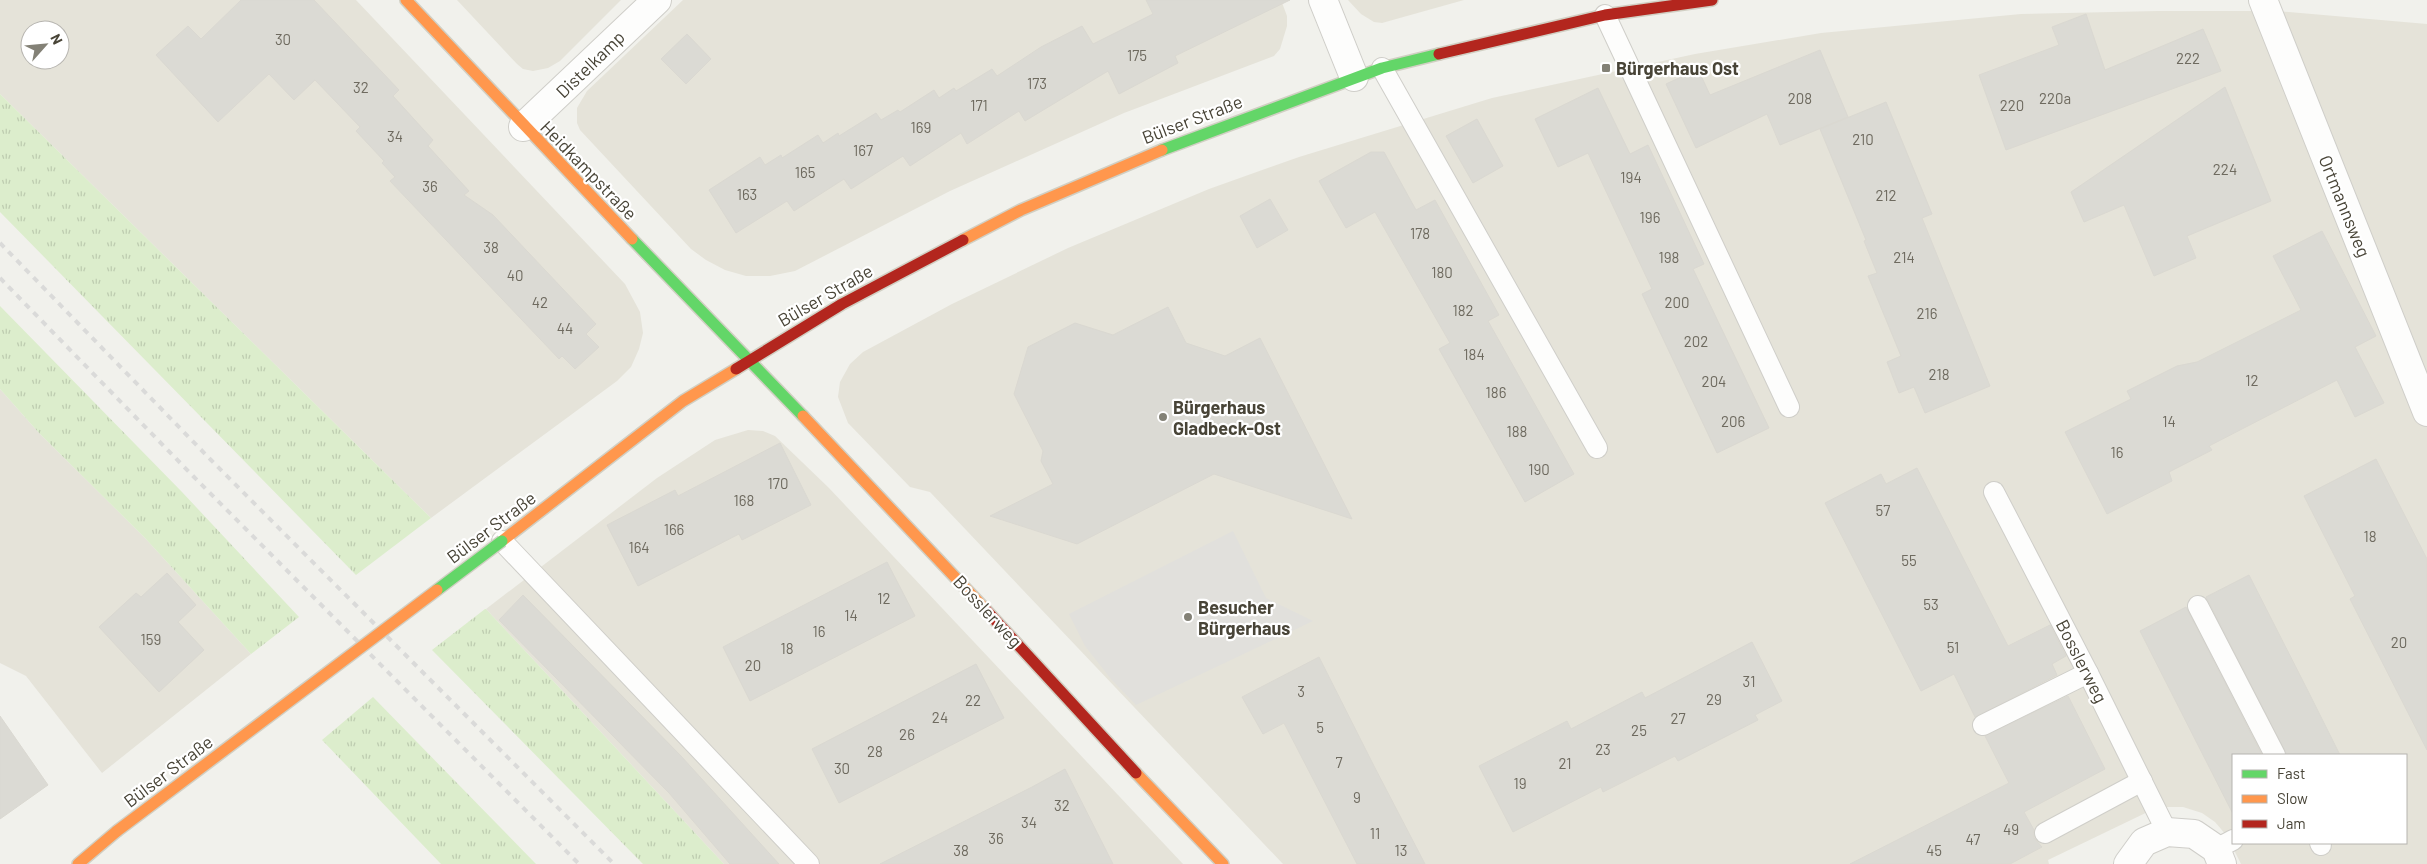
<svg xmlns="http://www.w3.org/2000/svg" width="2427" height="864" font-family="Barlow,sans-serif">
	<defs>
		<pattern id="grass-tufts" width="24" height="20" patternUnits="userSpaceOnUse" patternTransform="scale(1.25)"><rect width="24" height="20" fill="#dcedcc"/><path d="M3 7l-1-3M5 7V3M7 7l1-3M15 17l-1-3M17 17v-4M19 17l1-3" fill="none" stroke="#beccb0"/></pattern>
	</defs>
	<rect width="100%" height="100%" fill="#f1f1ec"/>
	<g fill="#e5e3d9" fill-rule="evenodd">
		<path d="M 0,0 L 356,0 L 625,284 L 640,312 L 643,333 L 639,349 L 631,367 L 617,381 L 431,518 L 0,94 ZM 30,30 L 60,30 L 60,60 L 30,60 Z"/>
		<path d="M 457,0 L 621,0 L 560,61 L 548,68 L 533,71 L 523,69 L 517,64 Z"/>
		<path d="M 683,0 L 1281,0 L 1287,16 L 1287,26 L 1280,49 L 1274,56 L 1124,113 L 950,191 L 795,271 L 770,276 L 746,276 L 725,270 L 706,260 L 691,249 L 580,130 L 577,123 L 577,108 L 587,91 Z"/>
		<path d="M 1348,0 L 1464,0 L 1382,23 L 1374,22 L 1361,14 Z"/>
		<path d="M 2277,11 L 2427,24 L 2427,864 L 2241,864 L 2227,836 L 2215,822 L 2202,813 L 2183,807 L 2158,807 L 2048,860 L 2049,864 L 1283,864 L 930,492 L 910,487 L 848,423 L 838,397 L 840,382 L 850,364 L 863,352 L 952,304 L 1068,248 L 1209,189 L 1299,157 L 1492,98 L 1695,54 L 1821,33 L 2021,14 L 2158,11 ZM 2233,755 L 2406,755 L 2406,843 L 2233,843 Z"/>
		<path d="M 0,389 L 39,433 L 145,538 L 251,654 L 102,773 L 26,676 L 0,663 Z"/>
		<path d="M 748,430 L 763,431 L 775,436 L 829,488 L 1183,864 L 724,864 L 486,609 L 657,478 L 715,440 Z"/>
	</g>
	<g fill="url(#grass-tufts)">
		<path d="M 0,94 L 431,518 L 356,575 L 0,212 Z"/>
		<path d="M 0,306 L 182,492 L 299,617 L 251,654 L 145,538 L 39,433 L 0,389 Z"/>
		<path d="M 485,609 L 486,609 L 724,864 L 643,864 L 432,650 Z"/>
		<path d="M 373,697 L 536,864 L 441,864 L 322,740 Z"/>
	</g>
	<path fill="#e1e0dc" d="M 1233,531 L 1266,598 L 1313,621 L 1136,705 L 1111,679 L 1085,646 L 1069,614 Z"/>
	<g fill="#dbdad4" stroke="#dad8d1">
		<path d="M 241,0 L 314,0 L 399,90 L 393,96 L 433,140 L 428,146 L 469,191 L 464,195 L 493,215 L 596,324 L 586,334 L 599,347 L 575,369 L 562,356 L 559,359 L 390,181 L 395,177 L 382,163 L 384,161 L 356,131 L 360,127 L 315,80 L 294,100 L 269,74 L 218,122 L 156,55 L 188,26 L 201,39 Z"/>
		<path d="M 1146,0 L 1290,0 L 1175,56 L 1178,63 L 1119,94 L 1108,71 L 1025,121 L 1019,111 L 967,144 L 961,133 L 910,166 L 903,156 L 851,189 L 844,179 L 794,211 L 787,201 L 736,233 L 709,190 L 760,157 L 765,165 L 781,155 L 782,158 L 818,135 L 823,143 L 838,133 L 839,136 L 876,113 L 881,120 L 898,110 L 900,112 L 934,90 L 939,98 L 954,88 L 956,91 L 992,69 L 997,76 L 1041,47 L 1082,26 L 1093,44 L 1153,14 Z"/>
		<path d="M 2086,14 L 2105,70 L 2203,29 L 2221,71 L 2006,150 L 1979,75 L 2059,45 L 2052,27 Z"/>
		<path d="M 687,34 L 711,59 L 686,84 L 661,59 Z"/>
		<path d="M 1820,50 L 1848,117 L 1780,145 L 1767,114 L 1696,148 L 1666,84 L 1698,69 L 1710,95 Z"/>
		<path d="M 2225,87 L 2271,201 L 2187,236 L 2196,258 L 2154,276 L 2124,205 L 2084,222 L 2071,192 Z"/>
		<path d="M 1598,88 L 1630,154 L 1648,145 L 1704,264 L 1693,269 L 1769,428 L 1717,453 L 1642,294 L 1652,289 L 1588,153 L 1558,167 L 1535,119 Z"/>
		<path d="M 1886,102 L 1932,214 L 1922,218 L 1990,386 L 1925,413 L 1914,387 L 1899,393 L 1887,362 L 1901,356 L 1868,276 L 1877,273 L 1864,241 L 1866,240 L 1820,129 Z"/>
		<path d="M 1477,119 L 1503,166 L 1473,183 L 1446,136 Z"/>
		<path d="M 1371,152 L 1384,152 L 1416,210 L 1435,200 L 1499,315 L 1488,321 L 1574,474 L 1525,502 L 1439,349 L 1450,343 L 1375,212 L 1346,228 L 1319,181 Z"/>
		<path d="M 1270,199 L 1288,230 L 1257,248 L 1240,216 Z"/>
		<path d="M 2322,231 L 2376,336 L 2355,347 L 2384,403 L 2355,417 L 2337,380 L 2209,446 L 2212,450 L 2169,472 L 2172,481 L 2107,514 L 2065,432 L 2131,399 L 2127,391 L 2177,366 L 2197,362 L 2301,310 L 2273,256 Z"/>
		<path d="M 1168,307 L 1186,343 L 1225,356 L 1260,338 L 1352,519 L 1214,474 L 1077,544 L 990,516 L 1053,484 L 1041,461 L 1043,451 L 1014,394 L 1028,347 L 1075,323 L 1113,335 Z"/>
		<path d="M 780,443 L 811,505 L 742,540 L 739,534 L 638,586 L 607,525 L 675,490 L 678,496 Z"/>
		<path d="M 2376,459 L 2427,559 L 2427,750 L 2350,599 L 2355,596 L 2304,496 Z"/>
		<path d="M 1917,468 L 2008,646 L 2050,625 L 2066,656 L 2052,664 L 2057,675 L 1975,717 L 1954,674 L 1921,691 L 1825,503 L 1881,474 L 1886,484 Z"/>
		<path d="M 887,562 L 915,616 L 750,701 L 723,647 Z"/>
		<path d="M 167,573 L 196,605 L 178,622 L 204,650 L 159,692 L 99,627 L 136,593 L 141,597 Z"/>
		<path d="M 2249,575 L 2307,689 L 2340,755 L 2287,755 L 2206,597 Z"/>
		<path d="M 523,595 L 681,756 L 779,864 L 730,864 L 669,793 L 499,620 Z"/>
		<path d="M 2186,607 L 2262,755 L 2233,755 L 2233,814 L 2140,631 Z"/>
		<path d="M 1752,642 L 1782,701 L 1755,715 L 1758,720 L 1678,761 L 1675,756 L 1603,792 L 1601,787 L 1513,832 L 1479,766 L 1567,721 L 1571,729 L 1642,692 L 1645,698 Z"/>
		<path d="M 1319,657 L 1374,766 L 1425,864 L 1357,864 L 1284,723 L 1263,734 L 1242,697 Z"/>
		<path d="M 976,664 L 1004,718 L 839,803 L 812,749 Z"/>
		<path d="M 2068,696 L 2105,769 L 2024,812 L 2034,830 L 2034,838 L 2042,847 L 2010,864 L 1850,864 L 2009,783 L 1985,736 Z"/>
		<path d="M 0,716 L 48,785 L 0,819 Z"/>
		<path d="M 1065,769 L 1113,864 L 880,864 L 1032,787 Z"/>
	</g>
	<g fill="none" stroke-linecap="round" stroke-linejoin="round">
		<g stroke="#cfcec9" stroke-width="22">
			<g id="lane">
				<path d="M 1605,15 L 1789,407"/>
				<path d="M 1382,68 L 1597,448"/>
				<path d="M 1994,492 L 2088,673 L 2167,832"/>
				<path d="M 502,541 L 809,864"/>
				<path d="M 2198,606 L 2275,755"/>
				<path d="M 1983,725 L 2088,673"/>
				<path d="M 2045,833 L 2142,781"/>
				<path d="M 2320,843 L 2321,845"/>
				<path d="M 2216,849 L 2233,840"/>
			</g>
		</g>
		<g stroke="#cfcec9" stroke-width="30">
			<g id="street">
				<path d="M 1323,0 L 1354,77"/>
				<path d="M 2263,0 L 2427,412"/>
				<path d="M 523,127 L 657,0"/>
				<path d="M 2128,864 L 2144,842 L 2167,832 L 2194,834 L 2216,849 L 2222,864"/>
			</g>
		</g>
		<g stroke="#d1cfc3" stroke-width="14">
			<g id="fast">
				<path d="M 1162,150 L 1382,68 L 1439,54"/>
				<path d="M 632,239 L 803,416"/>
			</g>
		</g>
		<g stroke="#d1cfc3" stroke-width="14">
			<g id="slow">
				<path d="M 406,0 L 632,239"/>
				<path d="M 963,240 L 1021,210 L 1162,150"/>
				<path d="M 803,416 L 985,609"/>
				<path d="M 502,541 L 683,401 L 736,369"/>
				<path d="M 1136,773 L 1223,864"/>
				<path d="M 78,864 L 117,831"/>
			</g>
		</g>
		<g stroke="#d1cfc3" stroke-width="14">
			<g id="jam">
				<path d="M 1439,54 L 1605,15 L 1712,0"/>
				<path d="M 736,369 L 842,304 L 963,240"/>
				<path d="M 985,609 L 1136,773"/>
			</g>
		</g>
		<use href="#lane" stroke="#fdfdfc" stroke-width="20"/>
		<use href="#street" stroke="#fdfdfc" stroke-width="28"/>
		<use href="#fast" stroke="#63d668" stroke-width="11"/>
		<use href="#slow" stroke="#ff974d" stroke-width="11"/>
		<use href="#jam" stroke="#b3261e" stroke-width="11"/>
		<g stroke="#dadad9" stroke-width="4" stroke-dasharray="6 6" stroke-linecap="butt">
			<path d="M 0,243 L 211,460 L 614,864"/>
			<path d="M 0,278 L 193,476 L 579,864"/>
		</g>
		<g stroke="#d1cfc3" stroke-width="14" stroke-linecap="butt">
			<path id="fast-bridge" d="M 437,590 L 502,541"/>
		</g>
		<g stroke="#d1cfc3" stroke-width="14" stroke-linecap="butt">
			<path id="slow-bridge" d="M 117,831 L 437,590"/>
		</g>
		<use href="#fast-bridge" stroke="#63d668" stroke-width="11"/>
		<use href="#slow-bridge" stroke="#ff974d" stroke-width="11"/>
	</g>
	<g fill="#838176" stroke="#fff" stroke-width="2">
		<rect x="1601" y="63" width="10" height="10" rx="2.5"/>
		<circle cx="1163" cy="417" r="5"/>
		<circle cx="1188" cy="617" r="5"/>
	</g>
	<g text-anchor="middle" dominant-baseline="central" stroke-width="4.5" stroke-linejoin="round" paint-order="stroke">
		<g font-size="15" fill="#6e6a5f">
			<text x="283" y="39">30</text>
			<text x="1137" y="55">175</text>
			<text x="2188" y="58">222</text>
			<text x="1037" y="83">173</text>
			<text x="361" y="87">32</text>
			<text x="1800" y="98">208</text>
			<text x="2055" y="98">220a</text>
			<text x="979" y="105">171</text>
			<text x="2012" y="105">220</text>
			<text x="921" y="127">169</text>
			<text x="395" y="136">34</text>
			<text x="1863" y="139">210</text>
			<text x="863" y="150">167</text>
			<text x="2225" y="169">224</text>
			<text x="805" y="172">165</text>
			<text x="1631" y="177">194</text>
			<text x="430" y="186">36</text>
			<text x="747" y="194">163</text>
			<text x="1886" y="195">212</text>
			<text x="1650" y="217">196</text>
			<text x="1420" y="233">178</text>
			<text x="491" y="247">38</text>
			<text x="1669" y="257">198</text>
			<text x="1904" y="257">214</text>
			<text x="1442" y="272">180</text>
			<text x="515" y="275">40</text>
			<text x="540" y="302">42</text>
			<text x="1677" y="302">200</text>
			<text x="1463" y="310">182</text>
			<text x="1927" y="313">216</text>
			<text x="565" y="328">44</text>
			<text x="1696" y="341">202</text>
			<text x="1474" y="354">184</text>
			<text x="1939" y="374">218</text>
			<text x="2252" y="380">12</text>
			<text x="1714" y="381">204</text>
			<text x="1496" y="392">186</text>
			<text x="1733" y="421">206</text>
			<text x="2169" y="421">14</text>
			<text x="1517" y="431">188</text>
			<text x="2117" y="452">16</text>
			<text x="1539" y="469">190</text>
			<text x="778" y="483">170</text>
			<text x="744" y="500">168</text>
			<text x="1883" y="510">57</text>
			<text x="674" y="529">166</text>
			<text x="2370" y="536">18</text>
			<text x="639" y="547">164</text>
			<text x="1909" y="560">55</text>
			<text x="884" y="598">12</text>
			<text x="1931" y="604">53</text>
			<text x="851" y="615">14</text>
			<text x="819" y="631">16</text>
			<text x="151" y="639">159</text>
			<text x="2399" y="642">20</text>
			<text x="1953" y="647">51</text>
			<text x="787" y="648">18</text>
			<text x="753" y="665">20</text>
			<text x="1749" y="681">31</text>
			<text x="1301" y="691">3</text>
			<text x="1714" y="699">29</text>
			<text x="973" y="700">22</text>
			<text x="940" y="717">24</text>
			<text x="1678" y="718">27</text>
			<text x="1320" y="727">5</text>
			<text x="1639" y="730">25</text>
			<text x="907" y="734">26</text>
			<text x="1603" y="749">23</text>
			<text x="875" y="751">28</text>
			<text x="1339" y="762">7</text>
			<text x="1565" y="763">21</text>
			<text x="842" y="768">30</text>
			<text x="1520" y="783">19</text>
			<text x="1357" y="797">9</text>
			<text x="1062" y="805">32</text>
			<text x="1029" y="822">34</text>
			<text x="2011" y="829">49</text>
			<text x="1375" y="833">11</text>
			<text x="996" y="838">36</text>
			<text x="1973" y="839">47</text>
			<text x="961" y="850">38</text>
			<text x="1401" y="850">13</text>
			<text x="1934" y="850">45</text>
		</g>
		<g font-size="18" fill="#484437" stroke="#fff">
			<text transform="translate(590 64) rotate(-44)">Distelkamp</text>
			<text transform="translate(1192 119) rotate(-21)">Bülser Straße</text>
			<text transform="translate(589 170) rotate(46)">Heidkampstraße</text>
			<text transform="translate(2345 206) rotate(68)">Ortmannsweg</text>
			<text transform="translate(825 295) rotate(-30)">Bülser Straße</text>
			<text transform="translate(491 527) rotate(-37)">Bülser Straße</text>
			<text transform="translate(988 611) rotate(47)">Bosslerweg</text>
			<text transform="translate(2082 661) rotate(63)">Bosslerweg</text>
			<text transform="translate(168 771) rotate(-37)">Bülser Straße</text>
		</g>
		<g font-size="18" font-weight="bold" fill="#484437" stroke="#fff" text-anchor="start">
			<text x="1616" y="68">Bürgerhaus Ost</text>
			<text x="1173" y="407">Bürgerhaus<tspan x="1173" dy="21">Gladbeck-Ost</tspan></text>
			<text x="1198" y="607">Besucher<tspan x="1198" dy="21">Bürgerhaus</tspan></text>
		</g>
	</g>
	<rect x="2232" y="754" width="175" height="90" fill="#ffffff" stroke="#b6b4af"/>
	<rect x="2242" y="770" width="25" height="8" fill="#63d668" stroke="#b6b4af"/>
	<text x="2277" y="779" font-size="15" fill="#484437">Fast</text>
	<rect x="2242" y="795" width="25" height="8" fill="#ff974d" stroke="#b6b4af"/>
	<text x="2277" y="804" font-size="15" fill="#484437">Slow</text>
	<rect x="2242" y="820" width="25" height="8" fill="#b3261e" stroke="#b6b4af"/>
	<text x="2277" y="829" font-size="15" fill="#484437">Jam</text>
	<g transform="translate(45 45) rotate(63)"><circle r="24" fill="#ffffff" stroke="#b6b4af"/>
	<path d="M0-4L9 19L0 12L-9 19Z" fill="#838176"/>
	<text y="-8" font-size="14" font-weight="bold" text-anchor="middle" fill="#484437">N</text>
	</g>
</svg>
